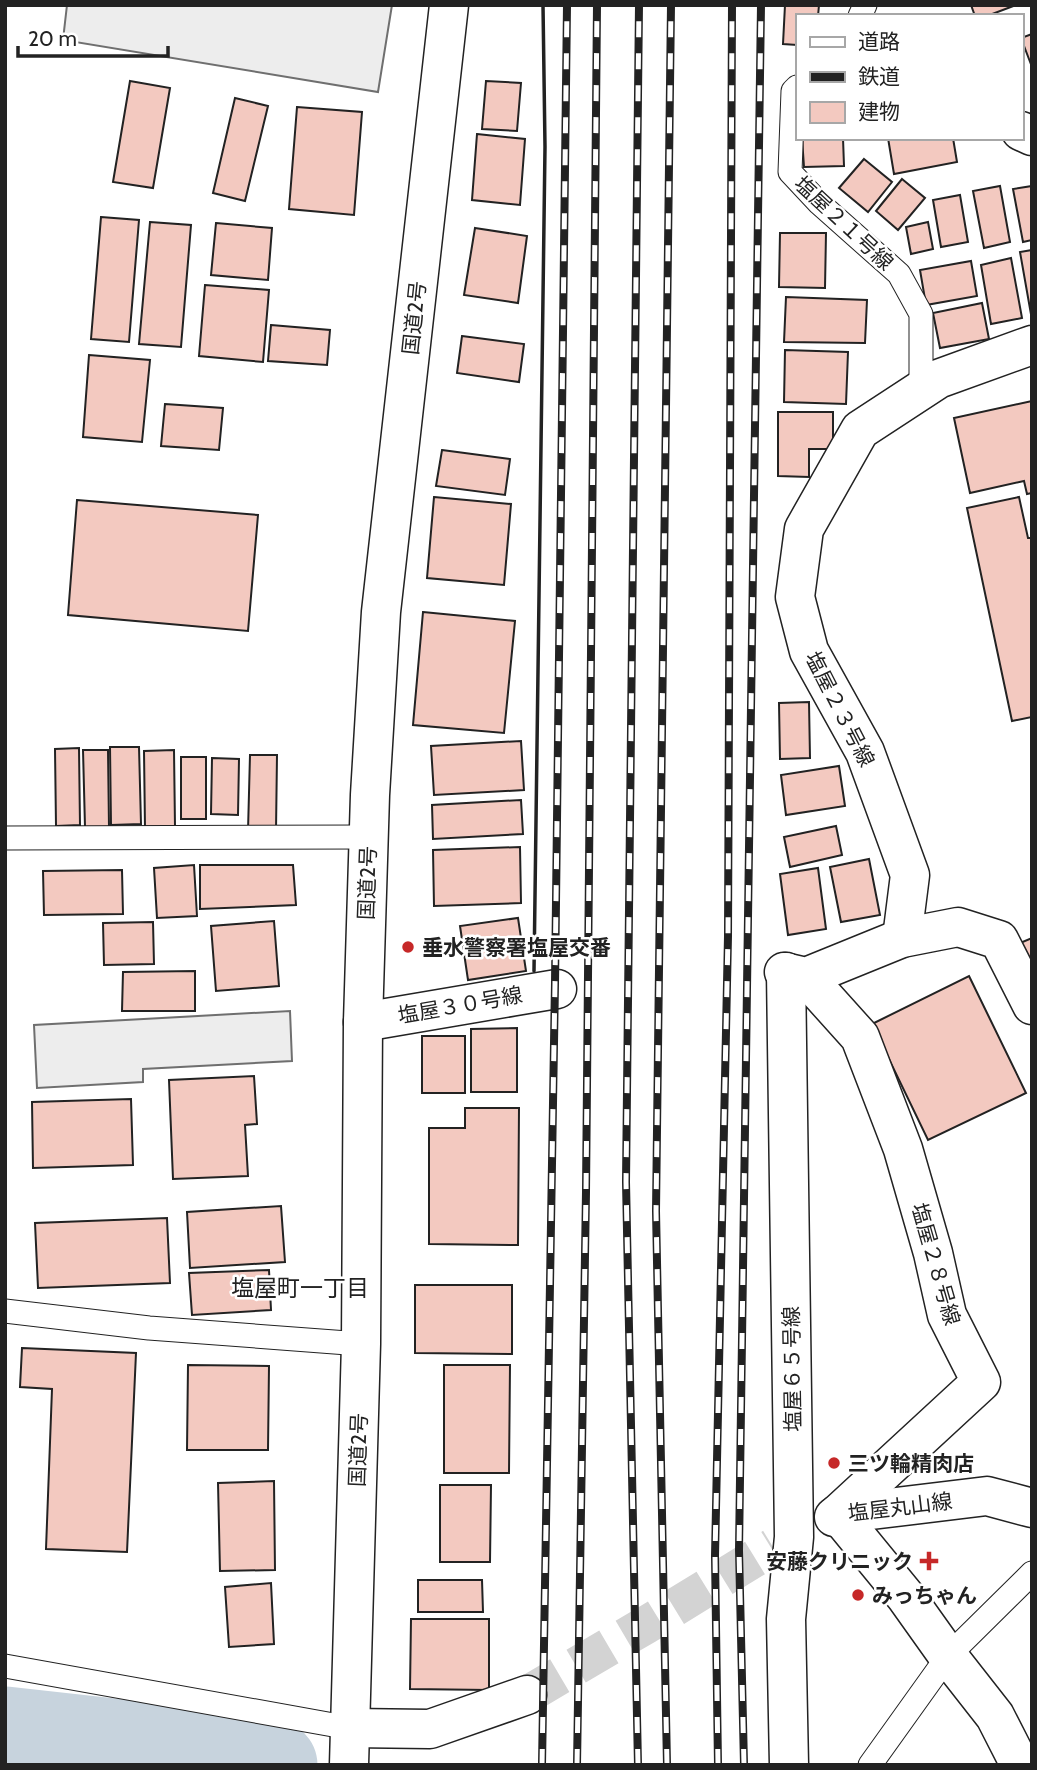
<svg xmlns="http://www.w3.org/2000/svg" width="1037" height="1770" font-family="Cabin,'Noto Sans JP',sans-serif">
	<rect width="100%" height="100%" fill="#fff"/>
	<g fill="#ededed" stroke="#6f6f6f" stroke-width="2">
		<path d="M 67,5 L 392,5 L 378,92 L 63,40 Z"/>
		<path d="M 290,1011 L 292,1061 L 143,1069 L 143,1082 L 37,1088 L 34,1025 Z"/>
	</g>
	<g fill="none" stroke-linecap="round" stroke-linejoin="round">
		<path stroke="#c7d3dd" stroke-width="89" d="M 5,1731 L 203,1753 L 273,1765"/>
	</g>
	<g fill="#f3c9c0" stroke="#222" stroke-width="2">
		<path d="M 785,5 L 819,5 L 818,16 L 797,16 L 797,45 L 783,44 Z"/>
		<path d="M 971,5 L 1016,5 L 987,16 L 975,16 Z"/>
		<path d="M 1032,34 L 1032,67 L 1021,38 Z"/>
		<path d="M 130,81 L 170,88 L 153,188 L 113,182 Z"/>
		<path d="M 486,81 L 521,83 L 517,131 L 482,129 Z"/>
		<path d="M 235,98 L 268,106 L 245,201 L 213,193 Z"/>
		<path d="M 297,107 L 362,112 L 354,215 L 289,209 Z"/>
		<path d="M 477,134 L 525,139 L 520,205 L 472,200 Z"/>
		<path d="M 802,138 L 843,138 L 844,166 L 804,167 Z"/>
		<path d="M 888,138 L 953,138 L 957,162 L 894,174 Z"/>
		<path d="M 864,159 L 892,182 L 868,212 L 839,188 Z"/>
		<path d="M 902,179 L 925,198 L 898,230 L 876,211 Z"/>
		<path d="M 1000,186 L 1010,242 L 984,248 L 973,191 Z"/>
		<path d="M 1032,186 L 1032,240 L 1023,242 L 1013,189 Z"/>
		<path d="M 960,195 L 968,242 L 941,247 L 933,200 Z"/>
		<path d="M 101,217 L 139,220 L 129,342 L 91,339 Z"/>
		<path d="M 150,222 L 191,225 L 181,347 L 139,344 Z"/>
		<path d="M 928,222 L 933,249 L 911,254 L 906,227 Z"/>
		<path d="M 216,223 L 272,228 L 268,280 L 211,275 Z"/>
		<path d="M 475,228 L 527,236 L 518,303 L 464,295 Z"/>
		<path d="M 780,233 L 826,233 L 825,288 L 779,287 Z"/>
		<path d="M 1032,250 L 1032,320 L 1020,252 Z"/>
		<path d="M 1011,258 L 1022,318 L 991,324 L 981,265 Z"/>
		<path d="M 971,261 L 977,296 L 926,305 L 920,270 Z"/>
		<path d="M 205,285 L 269,290 L 263,362 L 199,356 Z"/>
		<path d="M 786,297 L 867,300 L 865,343 L 784,342 Z"/>
		<path d="M 982,303 L 989,339 L 940,348 L 933,313 Z"/>
		<path d="M 271,325 L 330,330 L 327,365 L 268,361 Z"/>
		<path d="M 462,336 L 524,344 L 519,382 L 457,373 Z"/>
		<path d="M 785,350 L 848,352 L 846,404 L 784,402 Z"/>
		<path d="M 89,355 L 150,360 L 142,442 L 83,437 Z"/>
		<path d="M 1032,401 L 1032,493 L 1027,494 L 1024,481 L 970,493 L 954,418 Z"/>
		<path d="M 165,404 L 223,408 L 219,450 L 161,446 Z"/>
		<path d="M 778,412 L 833,412 L 833,449 L 809,449 L 809,477 L 778,476 Z"/>
		<path d="M 442,450 L 510,459 L 505,495 L 436,486 Z"/>
		<path d="M 434,497 L 511,504 L 504,585 L 427,578 Z"/>
		<path d="M 1019,497 L 1028,538 L 1032,538 L 1032,717 L 1012,721 L 967,508 Z"/>
		<path d="M 77,500 L 258,515 L 248,631 L 68,615 Z"/>
		<path d="M 423,612 L 515,621 L 504,733 L 413,725 Z"/>
		<path d="M 809,702 L 810,758 L 780,759 L 779,703 Z"/>
		<path d="M 521,741 L 524,790 L 434,795 L 431,746 Z"/>
		<path d="M 110,747 L 139,747 L 141,824 L 111,825 Z"/>
		<path d="M 79,748 L 80,825 L 56,826 L 55,749 Z"/>
		<path d="M 83,750 L 108,750 L 109,827 L 85,827 Z"/>
		<path d="M 174,750 L 175,827 L 145,828 L 144,751 Z"/>
		<path d="M 250,755 L 277,755 L 276,830 L 248,831 Z"/>
		<rect x="181" y="757" width="25" height="62"/>
		<path d="M 212,758 L 239,759 L 238,815 L 211,814 Z"/>
		<path d="M 839,766 L 845,806 L 786,815 L 781,775 Z"/>
		<path d="M 521,800 L 523,834 L 433,839 L 432,805 Z"/>
		<path d="M 836,826 L 842,855 L 790,867 L 784,837 Z"/>
		<path d="M 520,847 L 521,903 L 434,906 L 433,850 Z"/>
		<path d="M 869,859 L 880,915 L 841,922 L 830,867 Z"/>
		<path d="M 194,865 L 197,916 L 157,918 L 154,868 Z"/>
		<path d="M 200,865 L 293,865 L 296,905 L 200,909 Z"/>
		<path d="M 818,868 L 826,929 L 788,935 L 780,874 Z"/>
		<path d="M 122,870 L 123,914 L 44,915 L 43,871 Z"/>
		<path d="M 518,918 L 526,971 L 468,980 L 460,926 Z"/>
		<path d="M 274,921 L 279,986 L 216,991 L 211,926 Z"/>
		<path d="M 153,922 L 154,964 L 104,965 L 103,923 Z"/>
		<path d="M 1032,938 L 1032,970 L 1020,943 Z"/>
		<path d="M 195,971 L 195,1011 L 122,1011 L 123,972 Z"/>
		<path d="M 969,976 L 1026,1093 L 928,1140 L 872,1024 Z"/>
		<path d="M 517,1028 L 517,1092 L 471,1092 L 471,1029 Z"/>
		<rect x="422" y="1036" width="43" height="57"/>
		<path d="M 254,1076 L 257,1124 L 245,1125 L 248,1176 L 173,1179 L 169,1080 Z"/>
		<path d="M 131,1099 L 133,1165 L 33,1168 L 32,1102 Z"/>
		<path d="M 465,1108 L 519,1108 L 518,1245 L 429,1244 L 429,1128 L 465,1128 Z"/>
		<path d="M 281,1206 L 285,1262 L 190,1268 L 187,1212 Z"/>
		<path d="M 167,1218 L 170,1283 L 38,1288 L 35,1223 Z"/>
		<path d="M 269,1270 L 271,1310 L 192,1315 L 189,1273 Z"/>
		<path d="M 415,1285 L 512,1285 L 512,1354 L 415,1353 Z"/>
		<path d="M 22,1348 L 136,1353 L 127,1552 L 46,1549 L 52,1389 L 20,1387 Z"/>
		<path d="M 188,1365 L 269,1366 L 268,1450 L 187,1450 Z"/>
		<path d="M 444,1365 L 510,1365 L 509,1473 L 444,1473 Z"/>
		<path d="M 274,1481 L 275,1570 L 220,1571 L 218,1483 Z"/>
		<path d="M 440,1485 L 491,1485 L 490,1562 L 440,1562 Z"/>
		<path d="M 418,1580 L 482,1580 L 483,1612 L 418,1612 Z"/>
		<path d="M 271,1583 L 274,1644 L 229,1647 L 225,1587 Z"/>
		<path d="M 411,1619 L 489,1619 L 489,1690 L 410,1689 Z"/>
	</g>
	<g fill="none" stroke-linecap="round" stroke-linejoin="round">
		<path stroke="#d3d3d3" stroke-width="38" stroke-dasharray="38 19" stroke-linecap="butt" d="M 527,1695 L 646,1625 L 773,1547"/>
		<g stroke="#222" stroke-width="25">
			<g id="service">
				<path d="M 860,16 L 865,5"/>
				<path d="M 797,87 L 793,91 L 790,172 L 819,203 L 899,274 L 921,314 L 921,390"/>
				<path d="M 5,838 L 368,837"/>
				<path d="M 5,1311 L 149,1328 L 361,1344"/>
				<path d="M 5,1666 L 350,1728"/>
				<path d="M 870,1765 L 948,1656 L 1032,1573"/>
			</g>
		</g>
		<g stroke="#222" stroke-width="41">
			<g id="minor">
				<path d="M 1021,131 L 1032,136"/>
				<path d="M 902,938 L 910,875 L 865,752 L 809,651 L 795,597 L 804,529 L 860,430 L 938,379 L 1032,345"/>
				<path d="M 784,972 L 806,977 L 902,938 L 958,927 L 999,940 L 1032,1005"/>
				<path d="M 786,972 L 794,1537 L 786,1619 L 789,1765"/>
				<path d="M 806,977 L 860,1037 L 903,1149 L 933,1253 L 947,1315 L 981,1382 L 838,1514 L 906,1597 L 948,1656 L 995,1716 L 1020,1765"/>
				<path d="M 363,1022 L 557,989"/>
				<path d="M 834,1517 L 838,1514 L 987,1496 L 1032,1508"/>
				<path d="M 350,1728 L 430,1729 L 527,1695"/>
			</g>
		</g>
		<g stroke="#222" stroke-width="41">
			<path id="trunk" d="M 349,1765 L 361,1344 L 363,1022 L 370,795 L 381,612 L 449,5"/>
		</g>
		<use href="#service" stroke="#fff" stroke-width="23"/>
		<use href="#minor" stroke="#fff" stroke-width="38"/>
		<use href="#trunk" stroke="#fff" stroke-width="38"/>
		<g stroke="#222" stroke-width="8">
			<g id="rail">
				<path d="M 542,1765 L 555,983 L 567,5"/>
				<path d="M 577,1765 L 586,1192 L 597,5"/>
				<path d="M 638,1765 L 626,1182 L 639,5"/>
				<path d="M 667,1765 L 656,1211 L 671,5"/>
				<path d="M 718,1765 L 715,1556 L 728,936 L 732,5"/>
				<path d="M 744,1765 L 739,1550 L 761,5"/>
			</g>
		</g>
		<use href="#rail" stroke="#fff" stroke-width="5" stroke-dasharray="16" stroke-linecap="butt"/>
		<path stroke="#222" stroke-width="3.5" d="M 534,971 L 545,147 L 543,5"/>
	</g>
	<g fill="#c62828" stroke="#fff" stroke-width="2.5">
		<circle cx="408" cy="947" r="7"/>
		<circle cx="834" cy="1463" r="7"/>
		<path d="M925.5 1550.5h7v7h7v7h-7v7h-7v-7h-7v-7h7z"/>
		<circle cx="858" cy="1595" r="7"/>
	</g>
	<g text-anchor="middle" dominant-baseline="central" stroke-width="5" stroke-linejoin="round" paint-order="stroke">
		<g font-size="21" fill="#222" stroke="#fff">
			<text transform="translate(844 223) rotate(43)">塩屋２１号線</text>
			<text transform="translate(414 318) rotate(-84)">国道2号</text>
			<text transform="translate(840 709) rotate(63)">塩屋２３号線</text>
			<text transform="translate(367 883) rotate(-88)">国道2号</text>
			<text transform="translate(460 1005) rotate(-10)">塩屋３０号線</text>
			<text transform="translate(936 1264) rotate(74)">塩屋２８号線</text>
			<text transform="translate(792 1369) rotate(-91)">塩屋６５号線</text>
			<text transform="translate(358 1450) rotate(-88)">国道2号</text>
			<text transform="translate(900 1507) rotate(-7)">塩屋丸山線</text>
		</g>
		<g font-size="21" font-weight="bold" fill="#222" stroke="#fff" text-anchor="start">
			<text x="422" y="947">垂水警察署塩屋交番</text>
			<text x="848" y="1463">三ツ輪精肉店</text>
			<text x="913" y="1561" text-anchor="end">安藤クリニック</text>
			<text x="872" y="1595">みっちゃん</text>
		</g>
		<g font-size="23" fill="#222" stroke="#fff">
			<text x="300" y="1288">塩屋町一丁目</text>
		</g>
	</g>
	<rect width="1037" height="1770" fill="none" stroke="#222222" stroke-width="14"/>
	<rect x="796" y="14" width="228" height="126" fill="#ffffff" stroke="#a7a7a7" stroke-width="2"/>
	<rect x="810" y="37" width="35" height="10" fill="#ffffff" stroke="#a7a7a7" stroke-width="2"/>
	<text x="858" y="49" font-size="21" fill="#222222">道路</text>
	<rect x="810" y="72" width="35" height="10" fill="#222222" stroke="#a7a7a7" stroke-width="2"/>
	<text x="858" y="84" font-size="21" fill="#222222">鉄道</text>
	<rect x="810" y="102" width="35" height="21" fill="#f3c9c0" stroke="#a7a7a7" stroke-width="2"/>
	<text x="858" y="119" font-size="21" fill="#222222">建物</text>
	<path d="M18 46v10h150v-10" fill="none" stroke="#222222" stroke-width="3.5"/>
	<text x="28" y="46" font-size="21" fill="#222222" stroke="#ffffff" stroke-width="5" paint-order="stroke">20 m</text>
</svg>
